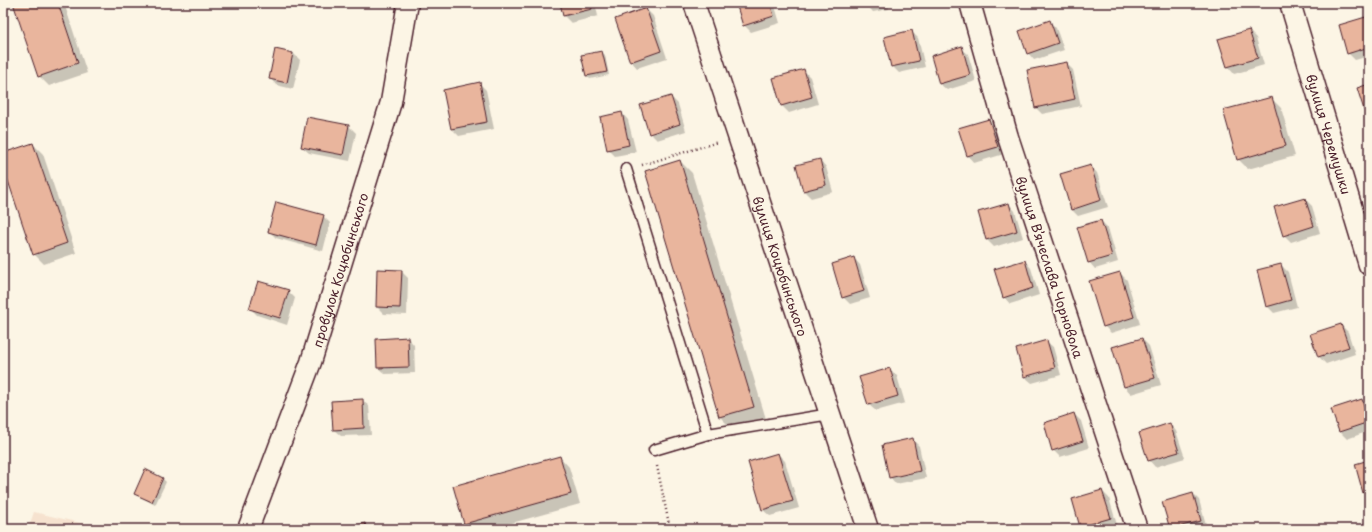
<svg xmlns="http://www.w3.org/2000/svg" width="1372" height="532" font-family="'Playpen Sans',sans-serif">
	<rect width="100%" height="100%" fill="#fcf5e5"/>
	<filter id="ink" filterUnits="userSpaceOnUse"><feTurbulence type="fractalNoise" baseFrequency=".025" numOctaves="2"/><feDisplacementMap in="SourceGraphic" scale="8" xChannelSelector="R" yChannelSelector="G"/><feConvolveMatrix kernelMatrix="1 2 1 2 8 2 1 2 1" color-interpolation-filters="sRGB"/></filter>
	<g filter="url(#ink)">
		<path fill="#f6e2cf" d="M 34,512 L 105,529 L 28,529 Z"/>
		<g fill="#0003">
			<path d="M 14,3 L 64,3 L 87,73 L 49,86 L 39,76 Z"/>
			<path d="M 561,3 L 595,3 L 598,16 L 571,23 L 564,16 Z"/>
			<path d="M 737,3 L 774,3 L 780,23 L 751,32 L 744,25 Z"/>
			<path d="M 865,3 L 888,3 L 889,9 L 873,12 Z"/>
			<path d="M 910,3 L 931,3 L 914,8 Z"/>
			<path d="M 646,9 L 653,16 L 667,58 L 637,68 L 631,61 Z"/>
			<path d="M 1369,17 L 1369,56 L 1355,60 L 1348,53 Z"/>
			<path d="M 1049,21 L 1056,28 L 1064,50 L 1034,60 L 1028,53 Z"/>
			<path d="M 911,31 L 918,38 L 925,67 L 899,73 L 892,66 Z"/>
			<path d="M 1249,31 L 1256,38 L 1264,65 L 1234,74 L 1228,67 L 1220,40 Z"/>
			<path d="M 961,48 L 968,54 L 976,81 L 947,90 L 940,84 Z"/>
			<path d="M 602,52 L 605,55 L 609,75 L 590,79 L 587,76 L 583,56 Z"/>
			<path d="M 293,53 L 300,60 L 293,89 L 276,85 L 270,78 Z"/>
			<path d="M 1066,63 L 1073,70 L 1081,106 L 1042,114 L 1036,108 Z"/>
			<path d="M 803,70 L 810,77 L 818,104 L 789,113 L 782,106 L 774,79 Z"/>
			<path d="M 479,83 L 486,90 L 494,129 L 459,136 L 452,129 L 444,90 Z"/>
			<path d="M 671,97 L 678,104 L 686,131 L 657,140 L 650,133 Z"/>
			<path d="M 1271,98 L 1281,108 L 1295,156 L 1248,169 L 1238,159 Z"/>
			<path d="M 622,113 L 628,120 L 636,152 L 615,156 L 608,149 Z"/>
			<path d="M 308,118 L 349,126 L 356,133 L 350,161 L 309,153 L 302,147 Z"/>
			<path d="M 989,120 L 995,126 L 1004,154 L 974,163 L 968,156 Z"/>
			<path d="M 33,144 L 43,154 L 76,253 L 44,264 L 34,254 L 3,163 L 3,154 Z"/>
			<path d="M 820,160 L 826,167 L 833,192 L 811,198 L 804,191 Z"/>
			<path d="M 680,161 L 692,173 L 766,419 L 732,429 L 720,417 L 646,171 Z"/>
			<path d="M 1091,166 L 1097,173 L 1108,207 L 1078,216 L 1071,209 Z"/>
			<path d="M 1305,199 L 1312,206 L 1320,233 L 1291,242 L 1284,235 Z"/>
			<path d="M 1009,204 L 1015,211 L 1023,238 L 994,247 L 987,240 L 979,213 Z"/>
			<path d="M 323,216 L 330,223 L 323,251 L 276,238 L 269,231 Z"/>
			<path d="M 1101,221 L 1108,228 L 1118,262 L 1095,269 L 1089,262 Z"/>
			<path d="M 854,258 L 860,265 L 870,298 L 850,304 L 843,297 Z"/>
			<path d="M 1025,261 L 1031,268 L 1039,295 L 1010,304 L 1004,297 Z"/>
			<path d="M 1281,265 L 1288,272 L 1297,307 L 1274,313 L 1267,306 Z"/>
			<path d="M 401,271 L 408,278 L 407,315 L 384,314 L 377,307 Z"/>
			<path d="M 1120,273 L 1127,280 L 1140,324 L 1111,333 L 1104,326 Z"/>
			<path d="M 288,291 L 295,298 L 287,325 L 257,315 L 251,309 Z"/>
			<path d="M 1341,325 L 1348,332 L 1355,354 L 1326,364 L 1319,357 L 1312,335 Z"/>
			<path d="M 408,338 L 414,345 L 415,373 L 385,374 L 378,368 Z"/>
			<path d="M 1142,339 L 1149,346 L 1161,385 L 1131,394 L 1125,387 Z"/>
			<path d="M 1046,341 L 1053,347 L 1061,375 L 1032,383 L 1025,377 Z"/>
			<path d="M 890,369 L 897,376 L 905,403 L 876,411 L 869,405 Z"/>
			<path d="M 362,400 L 369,406 L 371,435 L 341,436 L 334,430 Z"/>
			<path d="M 1361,400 L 1369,409 L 1369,431 L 1347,439 L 1340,432 L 1332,410 Z"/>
			<path d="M 1074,414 L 1081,421 L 1089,448 L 1060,457 L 1053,450 Z"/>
			<path d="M 1170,424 L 1176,431 L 1185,458 L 1155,467 L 1149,460 Z"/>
			<path d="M 912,439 L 919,446 L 926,478 L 896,484 L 890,477 Z"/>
			<path d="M 778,454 L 785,461 L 799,508 L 770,516 L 763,510 L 749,463 Z"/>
			<path d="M 560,457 L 569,467 L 580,504 L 490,529 L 470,529 L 465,524 Z"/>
			<path d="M 1369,461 L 1369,497 L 1364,492 Z"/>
			<path d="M 163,479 L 166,482 L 155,505 L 135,494 Z"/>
			<path d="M 1102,491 L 1109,498 L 1117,525 L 1103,529 L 1083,529 L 1073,500 Z"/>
			<path d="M 1193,494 L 1199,500 L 1207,528 L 1171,529 L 1163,503 Z"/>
		</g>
		<g fill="#e9b59d" stroke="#4a1f2b">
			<path d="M 13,3 L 58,3 L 78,63 L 38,77 Z"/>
			<path d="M 560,3 L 590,3 L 592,9 L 563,16 Z"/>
			<path d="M 736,3 L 770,3 L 774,16 L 743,26 Z"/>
			<path d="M 646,8 L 661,51 L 630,62 L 615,19 Z"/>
			<path d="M 1369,16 L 1369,47 L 1347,54 L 1339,25 Z"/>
			<path d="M 1050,20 L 1058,43 L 1027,54 L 1019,31 Z"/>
			<path d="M 912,30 L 919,61 L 891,67 L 884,37 Z"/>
			<path d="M 1249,30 L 1258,58 L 1227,67 L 1218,39 Z"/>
			<path d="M 962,46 L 970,75 L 939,84 L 931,56 Z"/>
			<path d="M 275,49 L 293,53 L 287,83 L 269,79 Z"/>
			<path d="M 602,51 L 607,72 L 586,76 L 581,55 Z"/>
			<path d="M 1067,62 L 1075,99 L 1035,108 L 1027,70 Z"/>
			<path d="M 804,69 L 812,97 L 781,106 L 773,78 Z"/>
			<path d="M 480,82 L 487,122 L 451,129 L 443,90 Z"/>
			<path d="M 1369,84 L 1369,115 L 1366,116 L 1357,88 Z"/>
			<path d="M 671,96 L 680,124 L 649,134 L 640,105 Z"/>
			<path d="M 1272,97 L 1286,146 L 1237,160 L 1223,110 Z"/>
			<path d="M 622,112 L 629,145 L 607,150 L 600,117 Z"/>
			<path d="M 307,117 L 349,125 L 343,155 L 301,147 Z"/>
			<path d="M 989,119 L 998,147 L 967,156 L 958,128 Z"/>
			<path d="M 33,143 L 67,243 L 33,255 L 3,166 L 3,153 Z"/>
			<path d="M 820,159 L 826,185 L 803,191 L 796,165 Z"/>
			<path d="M 680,160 L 754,407 L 719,417 L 645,171 Z"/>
			<path d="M 1091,165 L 1101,200 L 1071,210 L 1060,174 Z"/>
			<path d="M 1305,198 L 1314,226 L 1283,236 L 1274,207 Z"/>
			<path d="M 276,202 L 324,215 L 316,245 L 268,232 Z"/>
			<path d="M 1009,203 L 1017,231 L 986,240 L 978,212 Z"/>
			<path d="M 1101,220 L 1112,256 L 1088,263 L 1077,227 Z"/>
			<path d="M 854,257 L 864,291 L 842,298 L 832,264 Z"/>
			<path d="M 1025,260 L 1033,288 L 1003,298 L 994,269 Z"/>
			<path d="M 1281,264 L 1291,300 L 1266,307 L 1257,270 Z"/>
			<path d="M 377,269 L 402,270 L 400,308 L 376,307 Z"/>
			<path d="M 1120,272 L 1134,317 L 1103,327 L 1089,281 Z"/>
			<path d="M 258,281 L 289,290 L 280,318 L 249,309 Z"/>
			<path d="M 1341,324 L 1349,347 L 1318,357 L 1310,334 Z"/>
			<path d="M 408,337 L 409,367 L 377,368 L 376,339 Z"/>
			<path d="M 1142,338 L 1155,378 L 1124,387 L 1112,347 Z"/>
			<path d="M 1047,340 L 1055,368 L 1024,377 L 1016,349 Z"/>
			<path d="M 890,368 L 898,396 L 868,405 L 859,377 Z"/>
			<path d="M 363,399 L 364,428 L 333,430 L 331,401 Z"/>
			<path d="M 1362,399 L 1369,422 L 1339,432 L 1331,409 Z"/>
			<path d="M 1074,413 L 1083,441 L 1052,451 L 1044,423 Z"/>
			<path d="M 1170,423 L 1179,452 L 1148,461 L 1139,433 Z"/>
			<path d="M 913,438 L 920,471 L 889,478 L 882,445 Z"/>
			<path d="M 778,453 L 793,501 L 762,510 L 748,462 Z"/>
			<path d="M 560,456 L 571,494 L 464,524 L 453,486 Z"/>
			<path d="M 1369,460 L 1369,491 L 1363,493 L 1355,464 Z"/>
			<path d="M 145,469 L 163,478 L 152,502 L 134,494 Z"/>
			<path d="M 1102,490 L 1111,518 L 1080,527 L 1072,499 Z"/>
			<path d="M 1193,493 L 1201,521 L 1170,529 L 1162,502 Z"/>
			<path d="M 365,523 L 367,529 L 344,529 Z"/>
		</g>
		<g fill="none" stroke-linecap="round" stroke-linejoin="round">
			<g stroke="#4a1f2b" stroke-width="13">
				<g id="lane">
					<path d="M 626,169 L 708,434"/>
					<path d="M 654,450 L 708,434 L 830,414"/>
				</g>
			</g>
			<g stroke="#4a1f2b" stroke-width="23">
				<g id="street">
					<path id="s1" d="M 694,3 L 868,529"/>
					<path d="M 970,3 L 1008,137 L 1137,529"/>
					<path id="s2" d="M 1290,3 L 1369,265"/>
					<path id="s3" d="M 248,529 L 311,362 L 391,102 L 408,3"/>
				</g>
			</g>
			<g stroke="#4a1f2b" stroke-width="2.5" stroke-dasharray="1 3" stroke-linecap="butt">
				<path d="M 642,165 L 718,142"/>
				<path d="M 657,466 L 670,529"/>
			</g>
			<use href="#lane" stroke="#fcf5e5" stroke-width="10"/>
			<use href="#street" stroke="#fcf5e5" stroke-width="20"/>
		</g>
	</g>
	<g text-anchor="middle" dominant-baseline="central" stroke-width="4" stroke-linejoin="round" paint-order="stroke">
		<g font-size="13" fill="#4a1f2b" stroke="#fcf5e5">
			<text stroke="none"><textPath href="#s2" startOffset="137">вулиця Черемушки</textPath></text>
			<text stroke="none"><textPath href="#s1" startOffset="277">вулиця Коцюбинського</textPath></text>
			<text transform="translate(1050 267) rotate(72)">вулиця Вʼячеслава Чорновола</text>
			<text stroke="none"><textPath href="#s3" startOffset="275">провулок Коцюбинського</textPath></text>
		</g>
	</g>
	<rect width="1372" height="532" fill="none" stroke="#fcf5e5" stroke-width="16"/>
	<rect x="8" y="8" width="1356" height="516" fill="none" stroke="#4a1f2b" stroke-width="1.5" filter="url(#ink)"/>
</svg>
